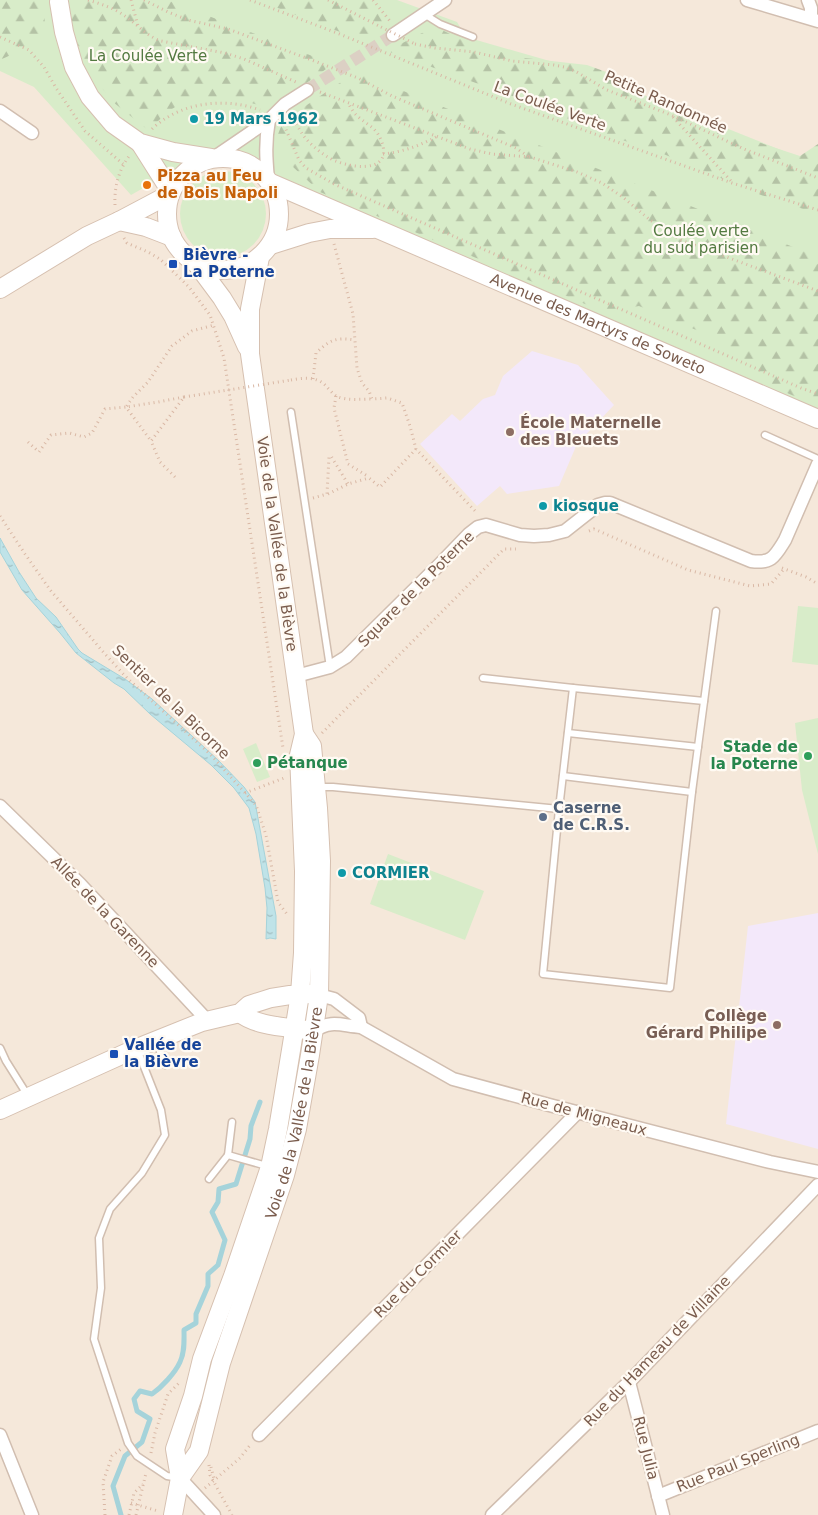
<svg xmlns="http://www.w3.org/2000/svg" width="818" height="1515" font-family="'DejaVu Sans',sans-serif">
	<defs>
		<pattern id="forest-firs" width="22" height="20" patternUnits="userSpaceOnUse" patternTransform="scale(1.25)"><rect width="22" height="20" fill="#d8ecc9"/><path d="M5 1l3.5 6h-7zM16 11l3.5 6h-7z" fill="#b4c2a5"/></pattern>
		<pattern id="water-ripples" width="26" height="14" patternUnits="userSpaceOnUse" patternTransform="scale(1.25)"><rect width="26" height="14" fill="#bfe3e8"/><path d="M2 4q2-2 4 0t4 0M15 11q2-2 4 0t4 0" fill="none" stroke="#a0bbbe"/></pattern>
	</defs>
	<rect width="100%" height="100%" fill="#fdf6ec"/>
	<rect fill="#f5e8da" x="0" y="0" width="818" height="1515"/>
	<g fill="#f3e8fa">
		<path d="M 532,351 L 578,365 L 614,405 L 577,444 L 559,486 L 507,494 L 500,486 L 477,506 L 420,444 L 452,414 L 460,421 L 483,399 L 495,395 L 503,376 Z"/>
		<path d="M 818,913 L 818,1149 L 726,1124 L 748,926 Z"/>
	</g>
	<g fill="#d8ecc9">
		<path d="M 0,0 L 397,0 L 457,22 L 466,37 L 581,70 L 818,165 L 818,412 L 391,229 L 212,149 L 131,195 L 34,87 L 0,71 Z"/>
		<circle cx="223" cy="214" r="43"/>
		<path d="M 798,606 L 818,608 L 818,665 L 792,662 Z"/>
		<path d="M 818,718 L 818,854 L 802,790 L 795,723 Z"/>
		<path d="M 256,743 L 270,777 L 257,782 L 243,749 Z"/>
		<path d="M 388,854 L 484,891 L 465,940 L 370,904 Z"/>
	</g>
	<g fill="url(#forest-firs)">
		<path d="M 0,0 L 42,0 L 47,38 L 0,60 Z"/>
		<path d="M 69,0 L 167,0 L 333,64 L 270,109 C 244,99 206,93 179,105 C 169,109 157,123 148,130 L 113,102 L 84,65 L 73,29 Z"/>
		<path d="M 257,0 L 375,0 L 383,13 L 384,23 L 366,42 Z"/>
		<path d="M 440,29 L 472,45 L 525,58 L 587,65 L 620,77 L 634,101 L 800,156 L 818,144 L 818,214 L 761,195 L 654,150 L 609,136 L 523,100 L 387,51 L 422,33 Z"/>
		<path d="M 356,72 L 818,257 L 818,406 L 761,382 L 701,332 L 639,306 L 604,312 L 320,192 L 292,166 L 277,137 L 283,121 Z"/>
	</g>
	<path fill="url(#water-ripples)" stroke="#a5d3da" d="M 0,538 L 19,572 L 36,598 L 56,617 L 78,649 L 82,653 L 125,679 L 152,699 L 219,761 L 244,787 L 255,802 L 276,916 L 276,939 L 270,938 L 266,939 L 267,908 L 265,888 L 256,834 L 249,808 L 234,788 L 211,765 L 150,714 L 124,689 L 114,683 L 76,653 L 60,633 L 22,590 L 0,552 Z"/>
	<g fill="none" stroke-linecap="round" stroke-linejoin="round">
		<path stroke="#a5d3da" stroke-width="5" d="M 121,1515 L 113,1486 L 125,1456 L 142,1442 L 150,1419 L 137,1411 L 134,1399 L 140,1391 L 152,1394 C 162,1387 175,1373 180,1362 C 185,1352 184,1340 184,1330 L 196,1323 L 196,1314 L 208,1286 L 208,1274 L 218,1265 L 225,1240 L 212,1212 L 218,1202 L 219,1189 L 236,1184 L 250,1139 L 251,1126 L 260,1102"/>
		<path stroke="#dcd0c4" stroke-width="12" stroke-dasharray="12 6" stroke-linecap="butt" d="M 307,90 L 393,35"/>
		<g stroke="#d1beb0" stroke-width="9">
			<g id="lane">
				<path d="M 424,14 L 440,24 L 473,37"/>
				<path d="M 291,412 L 330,667"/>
				<path d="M 765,435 L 818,459"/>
				<path d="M 573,688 L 704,701"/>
				<path d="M 568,733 L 698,747"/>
				<path d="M 563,776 L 692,792"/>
				<path d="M 318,787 L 333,787 L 559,809 L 573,688 L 483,678"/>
				<path d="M 559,809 L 543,974 L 670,988 L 692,792 L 716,611"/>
				<path d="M 156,1041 L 165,1065"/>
				<path d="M 0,1048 L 6,1061 L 28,1096"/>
				<path d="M 137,1049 L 161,1110 L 165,1135 L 142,1173 L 110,1209 L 99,1238 L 101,1288 L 94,1339 L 128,1443 L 137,1456 L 167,1476 L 179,1478"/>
				<path d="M 228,1155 L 232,1122"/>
				<path d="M 209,1179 L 228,1155 L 270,1167"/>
			</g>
		</g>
		<g stroke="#d1beb0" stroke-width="15">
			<g id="street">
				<path d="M 747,0 L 818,21"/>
				<path d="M 808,0 L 811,8 L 811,18"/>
				<path d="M 393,35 L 445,0"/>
				<path d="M 0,111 L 32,133"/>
				<path d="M 215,157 L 269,120 L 285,104 L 307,90"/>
				<path d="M 268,179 C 266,158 265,142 269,120"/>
				<path d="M 296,676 L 330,667 L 346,657 L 439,565 L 469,534 L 478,527 L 486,525 L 520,535 L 534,536 L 549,535 L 565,531 L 598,505 L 605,503 L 610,503 L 751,561 C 772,564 775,556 785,540 L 818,464"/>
				<path d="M 0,806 L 80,884 L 207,1020"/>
				<path d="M 319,995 L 334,999 L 359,1018 L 361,1027"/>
				<path d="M 314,1031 C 332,1019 342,1026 361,1027 L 453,1079 L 553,1106 L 770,1162 L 818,1172"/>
				<path d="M 629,1382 L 663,1515"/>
				<path d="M 0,1435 L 32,1515"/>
				<path d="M 259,1435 L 578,1112"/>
				<path d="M 180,1478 L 214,1515"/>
				<path d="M 658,1496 L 818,1431"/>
				<path d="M 492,1515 L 629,1382 L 818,1185"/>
			</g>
		</g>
		<g stroke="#d6c0b0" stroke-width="20">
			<g id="secondary">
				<path d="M 59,2 L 64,32 L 74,67 L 90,97 L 113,124 L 140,143 L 173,152 L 211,158"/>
				<path d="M 140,143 L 171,192"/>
				<circle cx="223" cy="214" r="56"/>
				<path id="s1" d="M 271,183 L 818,419"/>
				<path d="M 119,221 L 146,227 L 172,237"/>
				<path d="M 271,245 L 309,233 L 330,229 L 373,229"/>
				<path d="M 196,263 L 222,298 L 233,316 L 247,347"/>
				<path d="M 0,289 L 87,236 L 119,221 L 170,194"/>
				<path d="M 240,1013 C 255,1026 287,1027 306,1030"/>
				<path d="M 0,1110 L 137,1048 L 202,1022 L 240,1013 L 249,1005 L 271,998 L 290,995 L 311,994"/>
				<path id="s2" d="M 180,1478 L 199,1451 L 221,1363 L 285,1175 L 297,1129 L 310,1055 L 319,995 L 321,861 L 318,808 L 312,746 L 304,734"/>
				<path d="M 173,1515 L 180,1478 L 175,1449 L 193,1396 L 202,1359 L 233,1276 L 270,1167 L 278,1129 L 292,1044 L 300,994 L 303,953 L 304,871 L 299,755 L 304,734 L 250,354 L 250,309 L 260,257"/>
			</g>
		</g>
		<g stroke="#d9b8a5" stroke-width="3" stroke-dasharray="1 4" stroke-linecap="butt">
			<path d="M 88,0 C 101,4 114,8 125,16 C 137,24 146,36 161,41 L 225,53 L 244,59 L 296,82"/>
			<path d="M 131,0 L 138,26"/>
			<path d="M 144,0 L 168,12 L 188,20 L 228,29 L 317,62 L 358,78 L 392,96 L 516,148 L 529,157"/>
			<path d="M 250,0 L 337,33 L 511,104 L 732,183 L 818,210"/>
			<path d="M 328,0 L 381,27"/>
			<path d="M 373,0 L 390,21"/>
			<path d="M 0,37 L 29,50 L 44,67 L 56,88 L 85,131 L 123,164"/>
			<path d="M 415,44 L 435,48 L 474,52 L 512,61 L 554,65 L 564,67 L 575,71 L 607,90 L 671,115 L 744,149 L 818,178"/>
			<path d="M 320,92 L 470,149 L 492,154 L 530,157 L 577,172 L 602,183 L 624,198 L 650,220 L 681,240 L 818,291"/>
			<path d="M 290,116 C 296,122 299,129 303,135 C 309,143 317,150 326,156 C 343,168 396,177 381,140 C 374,122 357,123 349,104"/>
			<path d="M 673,117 L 731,181"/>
			<path d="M 284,125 L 299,160 L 306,168 L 334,184 L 801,388 L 818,394"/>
			<path d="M 152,129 C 180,102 225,97 260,110"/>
			<path d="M 383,154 C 402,152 419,146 436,137"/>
			<path d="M 115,205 C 114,187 119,169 130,155"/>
			<path d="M 124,238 L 127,243 L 148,252 L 160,259 L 189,287 L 210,315 L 224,358 L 283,748"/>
			<path d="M 334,244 L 353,314 L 357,368 L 362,383 L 369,391 L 372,399 L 387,398 L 402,403 L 410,426 L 416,449 L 477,513"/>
			<path d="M 313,379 L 316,353 C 330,340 335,337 355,340"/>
			<path d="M 291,380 C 302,378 316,376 325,385 C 328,388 332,393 336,396 C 346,401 361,399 372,399"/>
			<path d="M 336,396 L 334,408 L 348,464 L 369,477"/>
			<path d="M 184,397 L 158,402 L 126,407 L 133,397 L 148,382 L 172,346 L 192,331 L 214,325"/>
			<path d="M 28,442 L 39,452 L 51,435 L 69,433 L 84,437 L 92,433 L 105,409 L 126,407 L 151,441"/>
			<path d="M 175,477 L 160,462 L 151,441 L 184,397"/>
			<path d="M 328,494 L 348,484 L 369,478 L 380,487 L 416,449"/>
			<path d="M 313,498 L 327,494 L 329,457 L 331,456 L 348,484"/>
			<path d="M 0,516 L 25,554 L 51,591 L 105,654 L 127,678 L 210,754 L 256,805 L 266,835 L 278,902 L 287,914"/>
			<path d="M 589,531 L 594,529 L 688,570 L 750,586 L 771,584 L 784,569"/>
			<path d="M 782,568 L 806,577 L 818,584"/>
			<path d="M 322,733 L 504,549 L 516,549"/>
			<path d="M 245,793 L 284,778"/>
			<path d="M 151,1453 L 155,1433 L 168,1394 L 179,1383"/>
			<path d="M 209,1465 L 210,1475 L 232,1515"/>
			<path d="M 211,1467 L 214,1479"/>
			<path d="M 205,1488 L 240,1458 L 251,1444"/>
			<path d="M 131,1503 L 158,1511"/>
			<path d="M 105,1515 L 103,1482 L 112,1456 L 121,1449"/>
			<path d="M 129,1515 L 134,1493 L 143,1484"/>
			<path d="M 136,1515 L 146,1473"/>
		</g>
		<use href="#lane" stroke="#fff" stroke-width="6"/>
		<use href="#street" stroke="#fff" stroke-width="12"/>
		<use href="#secondary" stroke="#fff" stroke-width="18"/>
		<g stroke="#d9b8a5" stroke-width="3" stroke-dasharray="1 4" stroke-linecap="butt">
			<path d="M 381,27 L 415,44"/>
			<path d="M 184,397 L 291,380"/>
		</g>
	</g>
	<g fill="#0f9aa8" stroke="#fffaf3" stroke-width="2">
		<circle cx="194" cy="119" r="5"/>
		<circle cx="543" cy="506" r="5"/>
		<circle cx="342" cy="873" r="5"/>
	</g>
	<circle fill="#e8710a" stroke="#fffaf3" stroke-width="2" cx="147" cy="185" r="5"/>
	<g fill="#1a4fb4" stroke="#fffaf3" stroke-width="2">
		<rect x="168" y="259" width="10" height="10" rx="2.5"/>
		<rect x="109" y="1049" width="10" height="10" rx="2.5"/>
	</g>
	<g fill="#8d6e63" stroke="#fffaf3" stroke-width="2">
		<circle cx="510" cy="432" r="5"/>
		<circle cx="777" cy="1025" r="5"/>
	</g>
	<g fill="#2e9e5b" stroke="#fffaf3" stroke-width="2">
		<circle cx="808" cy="756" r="5"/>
		<circle cx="257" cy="763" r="5"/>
	</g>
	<circle fill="#5c6f8a" stroke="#fffaf3" stroke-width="2" cx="543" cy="817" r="5"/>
	<g text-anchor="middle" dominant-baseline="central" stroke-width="4.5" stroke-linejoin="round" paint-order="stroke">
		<g font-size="15" fill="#537a41" stroke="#fffaf3">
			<text x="148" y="56">La Coulée Verte</text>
			<text x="701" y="231">Coulée verte<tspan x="701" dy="17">du sud parisien</tspan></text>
		</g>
		<g font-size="15" fill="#7a5c4d" stroke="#fffaf3">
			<text transform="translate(666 102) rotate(24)">Petite Randonnée</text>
			<text transform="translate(550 106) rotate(20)">La Coulée Verte</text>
			<text stroke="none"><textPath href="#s1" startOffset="356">Avenue des Martyrs de Soweto</textPath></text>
			<text transform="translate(277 544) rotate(82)">Voie de la Vallée de la Bièvre</text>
			<text transform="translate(416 589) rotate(-45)">Square de la Poterne</text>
			<text transform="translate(171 702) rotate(44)">Sentier de la Bicorne</text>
			<text transform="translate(105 912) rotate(46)">Allée de la Garenne</text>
			<text stroke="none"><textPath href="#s2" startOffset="385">Voie de la Vallée de la Bièvre</textPath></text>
			<text transform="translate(584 1114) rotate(15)">Rue de Migneaux</text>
			<text transform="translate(418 1274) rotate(-45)">Rue du Cormier</text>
			<text transform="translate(657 1351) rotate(-46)">Rue du Hameau de Villaine</text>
			<text transform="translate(646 1448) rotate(76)">Rue Julia</text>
			<text transform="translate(738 1463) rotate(-22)">Rue Paul Sperling</text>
		</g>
		<g font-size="15" font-weight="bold" fill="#0d838f" stroke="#fffaf3" text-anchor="start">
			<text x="204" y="119">19 Mars 1962</text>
			<text x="553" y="506">kiosque</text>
			<text x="352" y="873">CORMIER</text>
		</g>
		<g font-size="15" font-weight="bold" fill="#c56008" stroke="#fffaf3" text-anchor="start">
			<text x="157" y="176">Pizza au Feu<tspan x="157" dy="17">de Bois Napoli</tspan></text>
		</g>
		<g font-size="15" font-weight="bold" fill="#164399" stroke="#fffaf3" text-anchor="start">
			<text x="183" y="255">Bièvre -<tspan x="183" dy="17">La Poterne</tspan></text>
			<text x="124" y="1045">Vallée de<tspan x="124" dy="17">la Bièvre</tspan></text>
		</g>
		<g font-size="15" font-weight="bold" fill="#785e54" stroke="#fffaf3" text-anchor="start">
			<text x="520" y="423">École Maternelle<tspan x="520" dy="17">des Bleuets</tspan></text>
			<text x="767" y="1016" text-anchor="end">Collège<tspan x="767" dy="17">Gérard Philipe</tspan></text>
		</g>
		<g font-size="15" font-weight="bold" fill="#27864d" stroke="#fffaf3" text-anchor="end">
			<text x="798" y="747">Stade de<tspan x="798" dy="17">la Poterne</tspan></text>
			<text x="267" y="763" text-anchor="start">Pétanque</text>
		</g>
		<g font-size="15" font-weight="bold" fill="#4e5e75" stroke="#fffaf3" text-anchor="start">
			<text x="553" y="808">Caserne<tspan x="553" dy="17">de C.R.S.</tspan></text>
		</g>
	</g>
</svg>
